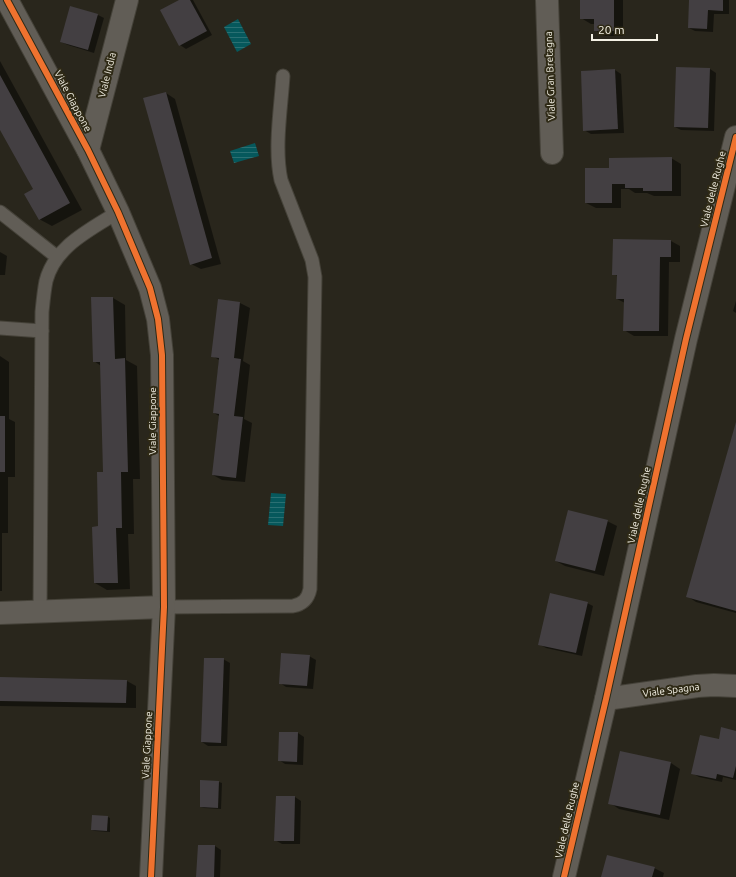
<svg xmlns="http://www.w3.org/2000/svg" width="736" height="877" font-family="Ubuntu,sans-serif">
	<defs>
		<pattern id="water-rules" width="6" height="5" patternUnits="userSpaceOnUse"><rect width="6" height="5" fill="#06585c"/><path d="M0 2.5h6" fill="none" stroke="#2b7073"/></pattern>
	</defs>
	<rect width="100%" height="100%" fill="#29261c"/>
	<g fill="url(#water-rules)">
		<path d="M 238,19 L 251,44 L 237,52 L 224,27 Z"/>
		<path d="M 255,143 L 259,156 L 234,163 L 230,151 Z"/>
		<path d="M 271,493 L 286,494 L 283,526 L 268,525 Z"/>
	</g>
	<g fill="#0007">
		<path d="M 181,0 L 193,0 L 212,35 L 186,49 L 180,45 Z"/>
		<path d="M 581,0 L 623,0 L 623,36 L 604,36 L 595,30 L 595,24 L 591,24 L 581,18 Z"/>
		<path d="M 690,0 L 729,0 L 729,14 L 714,14 L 713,32 L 695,31 L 689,28 Z"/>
		<path d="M 98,15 L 104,18 L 94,53 L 68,45 L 61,42 Z"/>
		<path d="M 0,61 L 82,210 L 52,226 L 39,219 L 34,190 L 0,128 Z"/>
		<path d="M 710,69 L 716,73 L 714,131 L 681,130 L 675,127 Z"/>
		<path d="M 615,70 L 621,74 L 624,133 L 591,134 L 584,130 L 582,71 Z"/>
		<path d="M 166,93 L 175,99 L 221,264 L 201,269 L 191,264 Z"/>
		<path d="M 671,158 L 681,164 L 681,196 L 654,196 L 647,193 L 635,193 L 629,189 L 621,189 L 621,208 L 596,208 L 586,203 L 610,169 Z"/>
		<path d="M 671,241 L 680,246 L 680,262 L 669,262 L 668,336 L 634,336 L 624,330 L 625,303 L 617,299 L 618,276 L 613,274 Z"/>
		<path d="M 0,252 L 7,256 L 5,275 L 0,275 Z"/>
		<path d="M 113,298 L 125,305 L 126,360 L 137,366 L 140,479 L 133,479 L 134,534 L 128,534 L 130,589 L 107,590 L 95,583 L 104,473 L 101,366 L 94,361 Z"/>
		<path d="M 219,300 L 240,303 L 250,308 L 243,361 L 250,365 L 244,419 L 252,423 L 245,482 L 222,480 L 213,475 L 219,416 L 214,413 L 219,360 L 213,356 Z"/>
		<path d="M 736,301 L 736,313 L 733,311 Z"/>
		<path d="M 0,356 L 9,362 L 9,419 L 15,422 L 15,477 L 8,477 L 8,533 L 2,533 L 2,591 L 0,591 Z"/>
		<path d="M 736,424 L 736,613 L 696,602 L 687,596 Z"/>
		<path d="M 607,521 L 617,526 L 604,576 L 565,566 L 556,561 Z"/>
		<path d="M 587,603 L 593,606 L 582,656 L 546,648 L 539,644 Z"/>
		<path d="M 309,656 L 316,660 L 313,689 L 286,687 L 280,683 Z"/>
		<path d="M 223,659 L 230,663 L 227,746 L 208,746 L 202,742 Z"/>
		<path d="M 0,678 L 127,681 L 136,686 L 136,708 L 0,706 Z"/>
		<path d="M 736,732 L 736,780 L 723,777 L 722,782 L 699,777 L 692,773 L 719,740 Z"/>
		<path d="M 298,733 L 304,737 L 303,765 L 285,764 L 279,760 Z"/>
		<path d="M 621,752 L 671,763 L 680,769 L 669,820 L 619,809 L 610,803 Z"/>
		<path d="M 219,782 L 222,783 L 221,809 L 204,808 L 201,807 Z"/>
		<path d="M 277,797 L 295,797 L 301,801 L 300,844 L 282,844 L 275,840 Z"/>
		<path d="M 108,817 L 110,818 L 110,832 L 95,831 L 92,830 Z"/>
		<path d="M 215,846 L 221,850 L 220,877 L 197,877 Z"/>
		<path d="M 654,868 L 664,873 L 663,877 L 602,877 Z"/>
	</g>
	<g fill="#433f42">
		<path d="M 179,0 L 190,0 L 207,31 L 179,46 L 160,10 Z"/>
		<path d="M 580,0 L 614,0 L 614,31 L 594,31 L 594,19 L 580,19 Z"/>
		<path d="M 689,0 L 723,0 L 723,11 L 708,10 L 707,29 L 688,28 Z"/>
		<path d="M 70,6 L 98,14 L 88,50 L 60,42 Z"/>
		<path d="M 676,67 L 710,68 L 708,128 L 674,127 Z"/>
		<path d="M 615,69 L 618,129 L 583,131 L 581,71 Z"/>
		<path d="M 0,75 L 70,203 L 39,220 L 24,194 L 33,189 L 0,130 Z"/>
		<path d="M 166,92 L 212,258 L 190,265 L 143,98 Z"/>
		<path d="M 672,157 L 672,191 L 643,191 L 643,188 L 625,188 L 625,184 L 612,184 L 612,203 L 585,203 L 585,168 L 609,168 L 609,158 Z"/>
		<path d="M 613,239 L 671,240 L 671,257 L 660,257 L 659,331 L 623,331 L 624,299 L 616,299 L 617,275 L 612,275 Z"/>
		<path d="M 91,297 L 113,297 L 115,359 L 125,358 L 128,472 L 121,472 L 122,528 L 116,528 L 118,583 L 94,583 L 92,527 L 98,526 L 97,472 L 103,472 L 100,362 L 93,362 Z"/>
		<path d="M 218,299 L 240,302 L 234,358 L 241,359 L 234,416 L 243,417 L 236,478 L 212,475 L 219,414 L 213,413 L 219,358 L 211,357 Z"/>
		<rect x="0" y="416" width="5" height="56"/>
		<path d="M 736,422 L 736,611 L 686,597 Z"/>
		<path d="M 568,510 L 608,520 L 595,571 L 555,561 Z"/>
		<path d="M 550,593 L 588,602 L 576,653 L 538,645 Z"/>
		<path d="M 281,653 L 310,655 L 307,686 L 279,684 Z"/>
		<path d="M 204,658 L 224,658 L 221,743 L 201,742 Z"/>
		<path d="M 0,677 L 127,680 L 126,703 L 0,701 Z"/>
		<path d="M 721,727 L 736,731 L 736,766 L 733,778 L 717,774 L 716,779 L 691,774 L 700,735 L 719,739 Z"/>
		<path d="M 279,732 L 298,732 L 297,762 L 278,761 Z"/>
		<path d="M 620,751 L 671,762 L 660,815 L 608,804 Z"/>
		<path d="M 200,780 L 219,781 L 218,808 L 200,807 Z"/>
		<path d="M 276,796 L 295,796 L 294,841 L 274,841 Z"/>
		<path d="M 92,815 L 108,816 L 107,831 L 91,830 Z"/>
		<path d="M 198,845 L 215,845 L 214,877 L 196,877 Z"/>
		<path d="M 607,855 L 655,867 L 652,877 L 601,877 Z"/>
	</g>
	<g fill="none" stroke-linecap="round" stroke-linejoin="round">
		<g stroke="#454239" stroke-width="15">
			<g id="service">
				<path d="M 0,212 L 57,257"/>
				<path d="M 0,328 L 42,331"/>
				<path d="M 164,607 L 293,606 C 303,604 308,599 310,589 L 315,277 L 312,260 L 281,180 C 274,148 281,108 283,76"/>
				<path d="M 40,612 L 42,312 C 43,302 44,291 46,281 C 55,246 90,230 118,212"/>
			</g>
		</g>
		<g stroke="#454239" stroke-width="24">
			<g id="minor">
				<path d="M 7,0 L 88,150 L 118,212 L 150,288 L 158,319 L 162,355 L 164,607 L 151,877"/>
				<path d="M 547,0 L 552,153"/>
				<path d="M 88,150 L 127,0"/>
				<path d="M 0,613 L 164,607"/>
				<path d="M 606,699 L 697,686 L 714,685 L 736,686"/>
				<path d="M 564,877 L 606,699 L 686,339 L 736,137"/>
			</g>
		</g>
		<use href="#service" stroke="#615d56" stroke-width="13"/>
		<use href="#minor" stroke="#615d56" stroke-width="22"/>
		<g stroke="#2f2a16" stroke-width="8">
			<g id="cycleway">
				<path d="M 7,0 L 88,150 L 118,212 L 150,288 L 158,319 L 162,355 L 164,607 L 151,877"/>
				<path d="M 564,877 L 606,699 L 686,339 L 736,137"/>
			</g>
		</g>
		<use href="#cycleway" stroke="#ef722f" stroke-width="6"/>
	</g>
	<g text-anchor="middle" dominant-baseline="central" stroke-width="4" stroke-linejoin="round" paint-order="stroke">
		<g font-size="10" fill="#f4f1e5" stroke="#2f2a16">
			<text transform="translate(107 75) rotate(-76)">Viale India</text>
			<text transform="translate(550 76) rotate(-92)">Viale Gran Bretagna</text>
			<text transform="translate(73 101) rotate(62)">Viale Giappone</text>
			<text transform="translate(713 189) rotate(-76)">Viale delle Rughe</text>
			<text transform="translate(152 421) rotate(-90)">Viale Giappone</text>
			<text transform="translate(639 505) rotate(-78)">Viale delle Rughe</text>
			<text transform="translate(671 690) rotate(-7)">Viale Spagna</text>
			<text transform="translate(147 745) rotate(-87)">Viale Giappone</text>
			<text transform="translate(567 820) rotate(-77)">Viale delle Rughe</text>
		</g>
	</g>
	<path d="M592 34v6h65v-6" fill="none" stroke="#f4f1e5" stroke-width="2"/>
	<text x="598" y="34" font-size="12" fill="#f4f1e5" stroke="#2f2a16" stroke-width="3" paint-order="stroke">20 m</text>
</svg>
